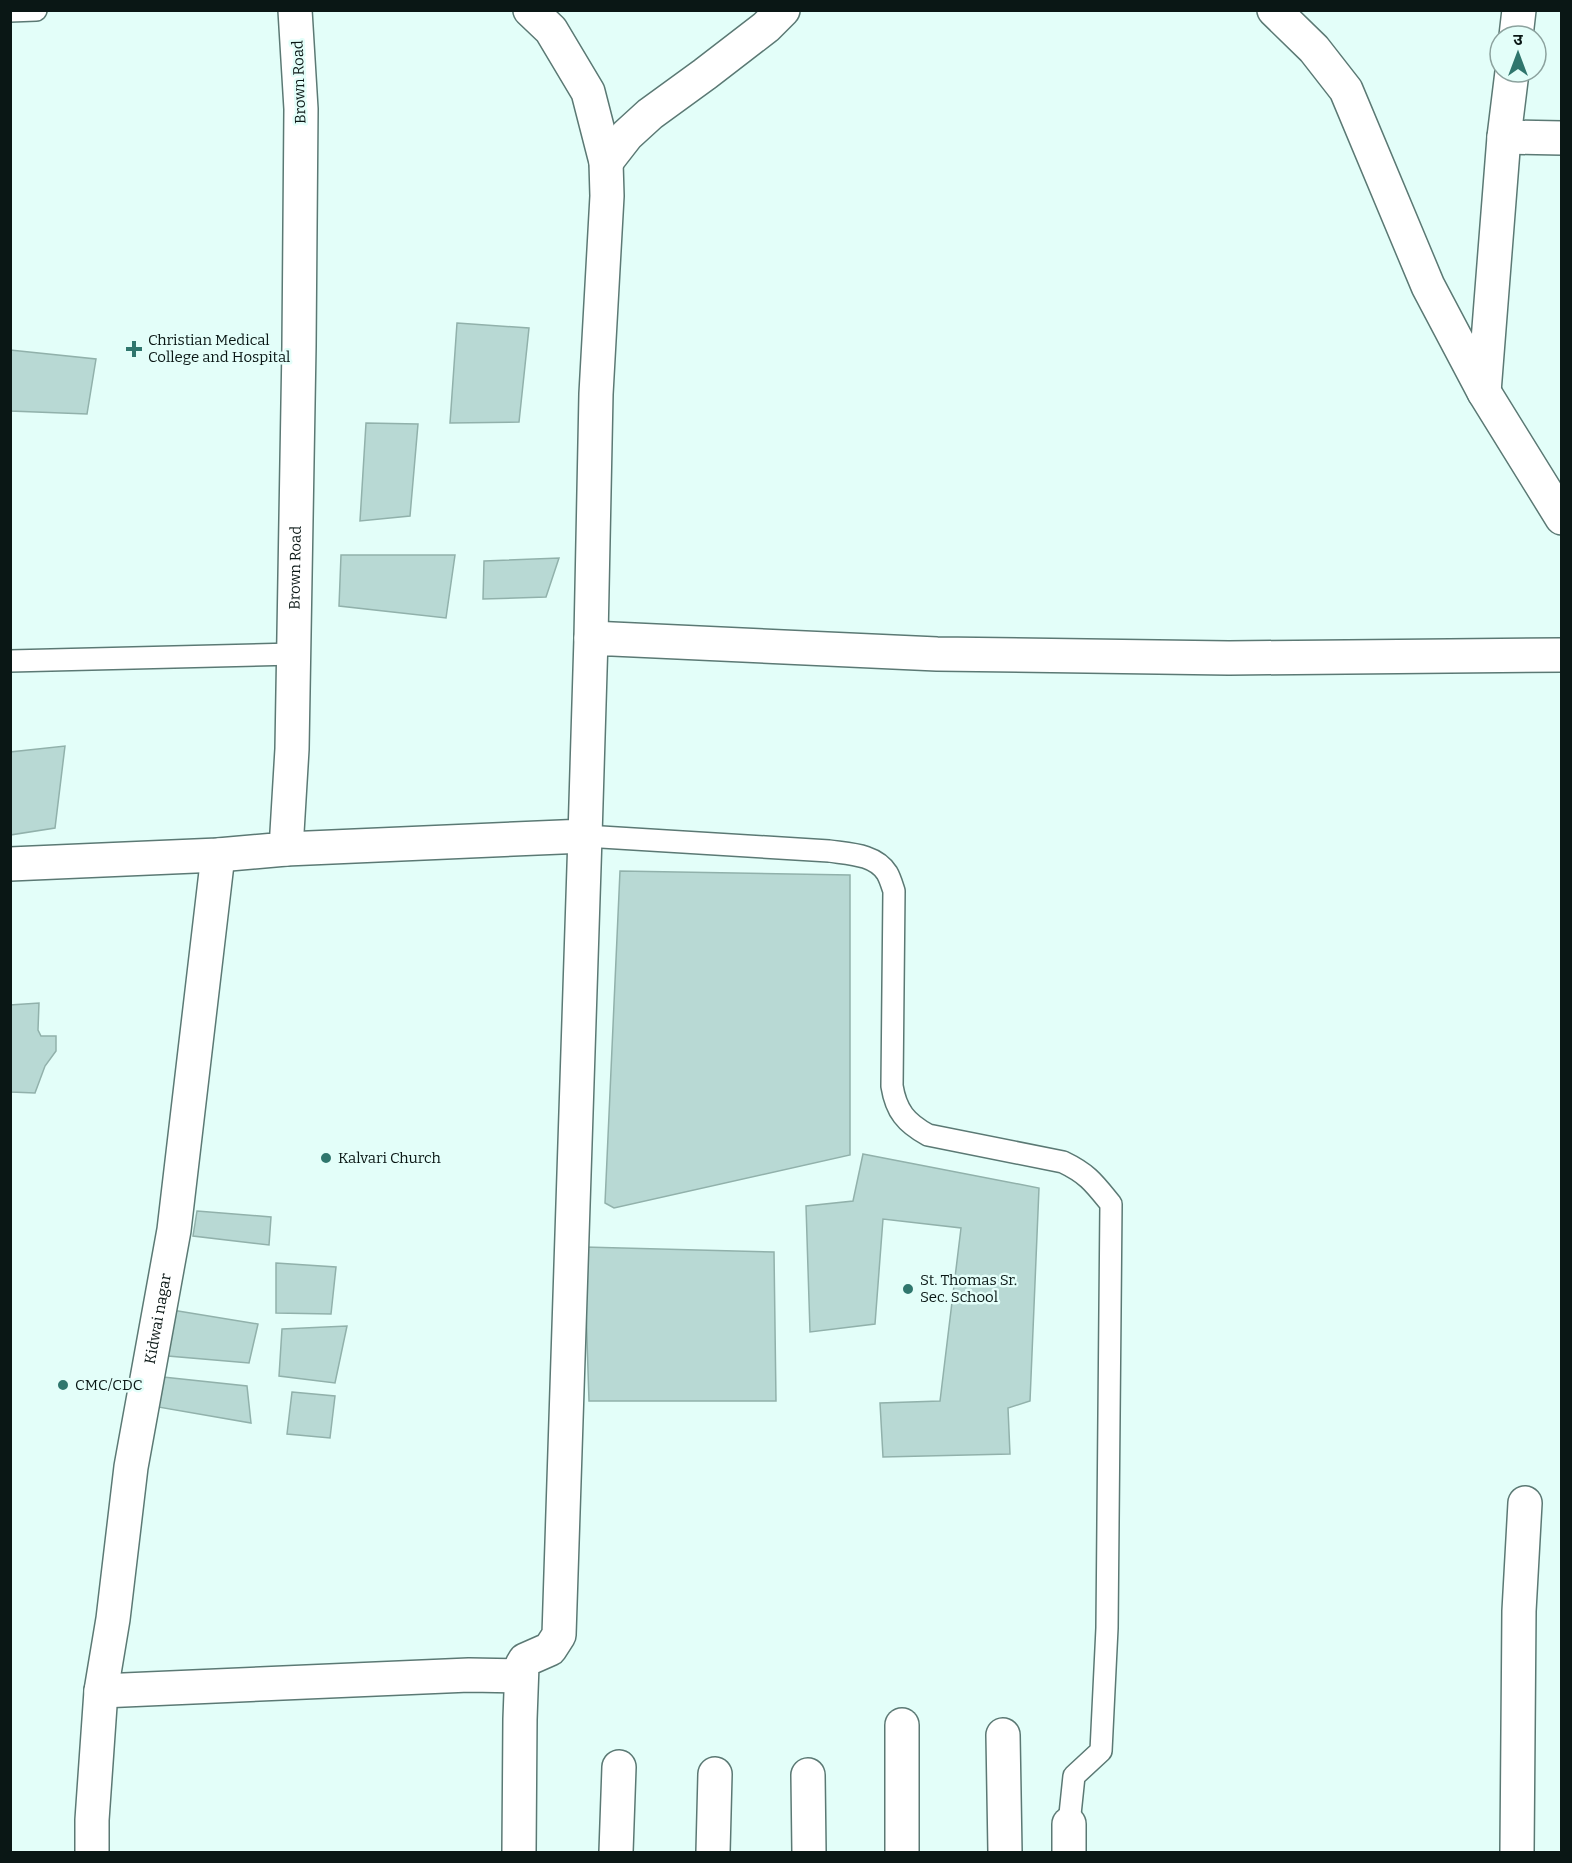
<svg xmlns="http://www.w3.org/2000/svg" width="1572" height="1863" font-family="Bitter,'Noto Sans Devanagari',serif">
	<rect width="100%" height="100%" fill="#e3fef9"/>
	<g fill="#b8d9d4" stroke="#91b1ab" stroke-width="1.5">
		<path d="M 457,323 L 529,328 L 519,422 L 450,423 Z"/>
		<path d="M 10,350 L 96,359 L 87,414 L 10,411 Z"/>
		<path d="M 366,423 L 418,424 L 410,516 L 360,521 Z"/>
		<path d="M 341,555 L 455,555 L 446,618 L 339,606 Z"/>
		<path d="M 559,558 L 546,597 L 483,599 L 484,561 Z"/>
		<path d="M 65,746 L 55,828 L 10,835 L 10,752 Z"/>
		<path d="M 620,871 L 850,875 L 850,1155 L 614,1208 L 605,1203 Z"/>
		<path d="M 39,1003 L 38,1030 L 41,1036 L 56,1036 L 56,1051 L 45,1066 L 35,1093 L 11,1092 L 10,1005 Z"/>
		<path d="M 863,1154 L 1039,1188 L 1030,1401 L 1008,1408 L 1010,1454 L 883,1457 L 880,1403 L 940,1401 L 961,1228 L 883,1219 L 875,1324 L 810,1332 L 806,1206 L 853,1201 Z"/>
		<path d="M 197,1211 L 271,1217 L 269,1245 L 193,1236 Z"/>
		<path d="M 584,1247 L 774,1252 L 776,1401 L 589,1401 Z"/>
		<path d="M 276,1263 L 336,1267 L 331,1314 L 276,1313 Z"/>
		<path d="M 172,1310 L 258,1324 L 249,1363 L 168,1356 Z"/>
		<path d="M 347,1326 L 335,1383 L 279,1376 L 282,1329 Z"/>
		<path d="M 163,1377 L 247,1386 L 251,1423 L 158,1407 Z"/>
		<path d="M 292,1392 L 335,1396 L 330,1438 L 287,1434 Z"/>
	</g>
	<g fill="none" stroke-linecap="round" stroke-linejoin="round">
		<g stroke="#5b7974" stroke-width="24">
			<g id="lane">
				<path d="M 10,11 L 36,10"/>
				<path d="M 10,661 L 294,654"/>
				<path d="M 585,836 L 829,851 C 849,854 875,854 887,873 C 890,878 892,885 894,891 L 892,1086 C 896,1111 906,1123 928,1135 L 1063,1162 C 1088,1174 1094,1183 1111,1204 L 1107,1628 L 1101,1751 L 1074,1776 L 1069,1824"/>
			</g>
		</g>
		<g stroke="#5b7974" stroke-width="36">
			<g id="street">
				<path d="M 530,10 L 551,30 L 588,92 L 606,162 L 607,196 L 596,394 L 591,638"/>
				<path d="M 1274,10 L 1314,49 L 1346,90 L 1428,286 L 1484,392 L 1562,518"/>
				<path d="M 1516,36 L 1519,10"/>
				<path d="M 1504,137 L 1562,138"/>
				<path d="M 606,162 L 627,135 L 650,114 L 705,74 L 766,27 L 783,10"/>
				<path d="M 1484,392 L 1504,137 L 1512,72"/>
				<path d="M 286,849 L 585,836 L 591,638 L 937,654 L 1229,658 L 1562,655"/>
				<path d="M 101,1691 L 469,1675 L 521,1676"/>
				<path d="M 1003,1735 L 1005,1852"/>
				<path d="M 808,1775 L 809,1852"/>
				<path d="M 519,1852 L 520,1719 L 522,1665 L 525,1660 L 550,1649 L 559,1635 L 585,836"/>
				<path d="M 616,1852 L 619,1767"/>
				<path d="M 713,1852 L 715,1774"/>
				<path d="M 902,1852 L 902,1725"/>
				<path d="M 1069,1852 L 1069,1824"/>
				<path d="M 1517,1852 L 1519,1611 L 1525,1503"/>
			</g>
		</g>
		<g stroke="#5b7974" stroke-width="36">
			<g id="secondary">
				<path id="s1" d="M 10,864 L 218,855 L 286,849 L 292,749 L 299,346 L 301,109 L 295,10"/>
				<path id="s2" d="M 92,1852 L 92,1820 L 101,1691 L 113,1619 L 131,1467 L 174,1230 L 218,855"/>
			</g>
		</g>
		<use href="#lane" stroke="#fff" stroke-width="21"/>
		<use href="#street" stroke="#fff" stroke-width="33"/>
		<use href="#secondary" stroke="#fff" stroke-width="33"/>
	</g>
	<g fill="#2f766d" stroke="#e3fef9" stroke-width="2">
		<path d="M131 340h6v6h6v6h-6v6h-6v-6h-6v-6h6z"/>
		<circle cx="326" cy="1158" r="6"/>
		<circle cx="908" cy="1289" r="6"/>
		<circle cx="63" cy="1385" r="6"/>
	</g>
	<g text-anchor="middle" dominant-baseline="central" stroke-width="5" stroke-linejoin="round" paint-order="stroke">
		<g font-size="15" fill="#0a1715" stroke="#e3fef9">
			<text transform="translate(299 82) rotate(-92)">Brown Road</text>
			<text stroke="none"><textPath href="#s1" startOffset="558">Brown Road</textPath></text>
			<text stroke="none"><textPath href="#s2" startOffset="538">Kidwai nagar</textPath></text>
		</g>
		<g font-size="15" fill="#0a1715" stroke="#e3fef9" text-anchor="start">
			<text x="148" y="340">Christian Medical<tspan x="148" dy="17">College and Hospital</tspan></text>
			<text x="338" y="1158">Kalvari Church</text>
			<text x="920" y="1280">St. Thomas Sr.<tspan x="920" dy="17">Sec. School</tspan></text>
			<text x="75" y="1385">CMC/CDC</text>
		</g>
	</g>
	<rect width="1572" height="1863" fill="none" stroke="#0a1715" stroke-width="24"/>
	<g transform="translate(1518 54)"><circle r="28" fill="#e3fef9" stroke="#8ca29e" stroke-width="1.5"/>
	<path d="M0-4.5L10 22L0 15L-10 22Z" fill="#2f766d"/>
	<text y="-9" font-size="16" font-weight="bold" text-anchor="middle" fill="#0a1715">उ</text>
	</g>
</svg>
